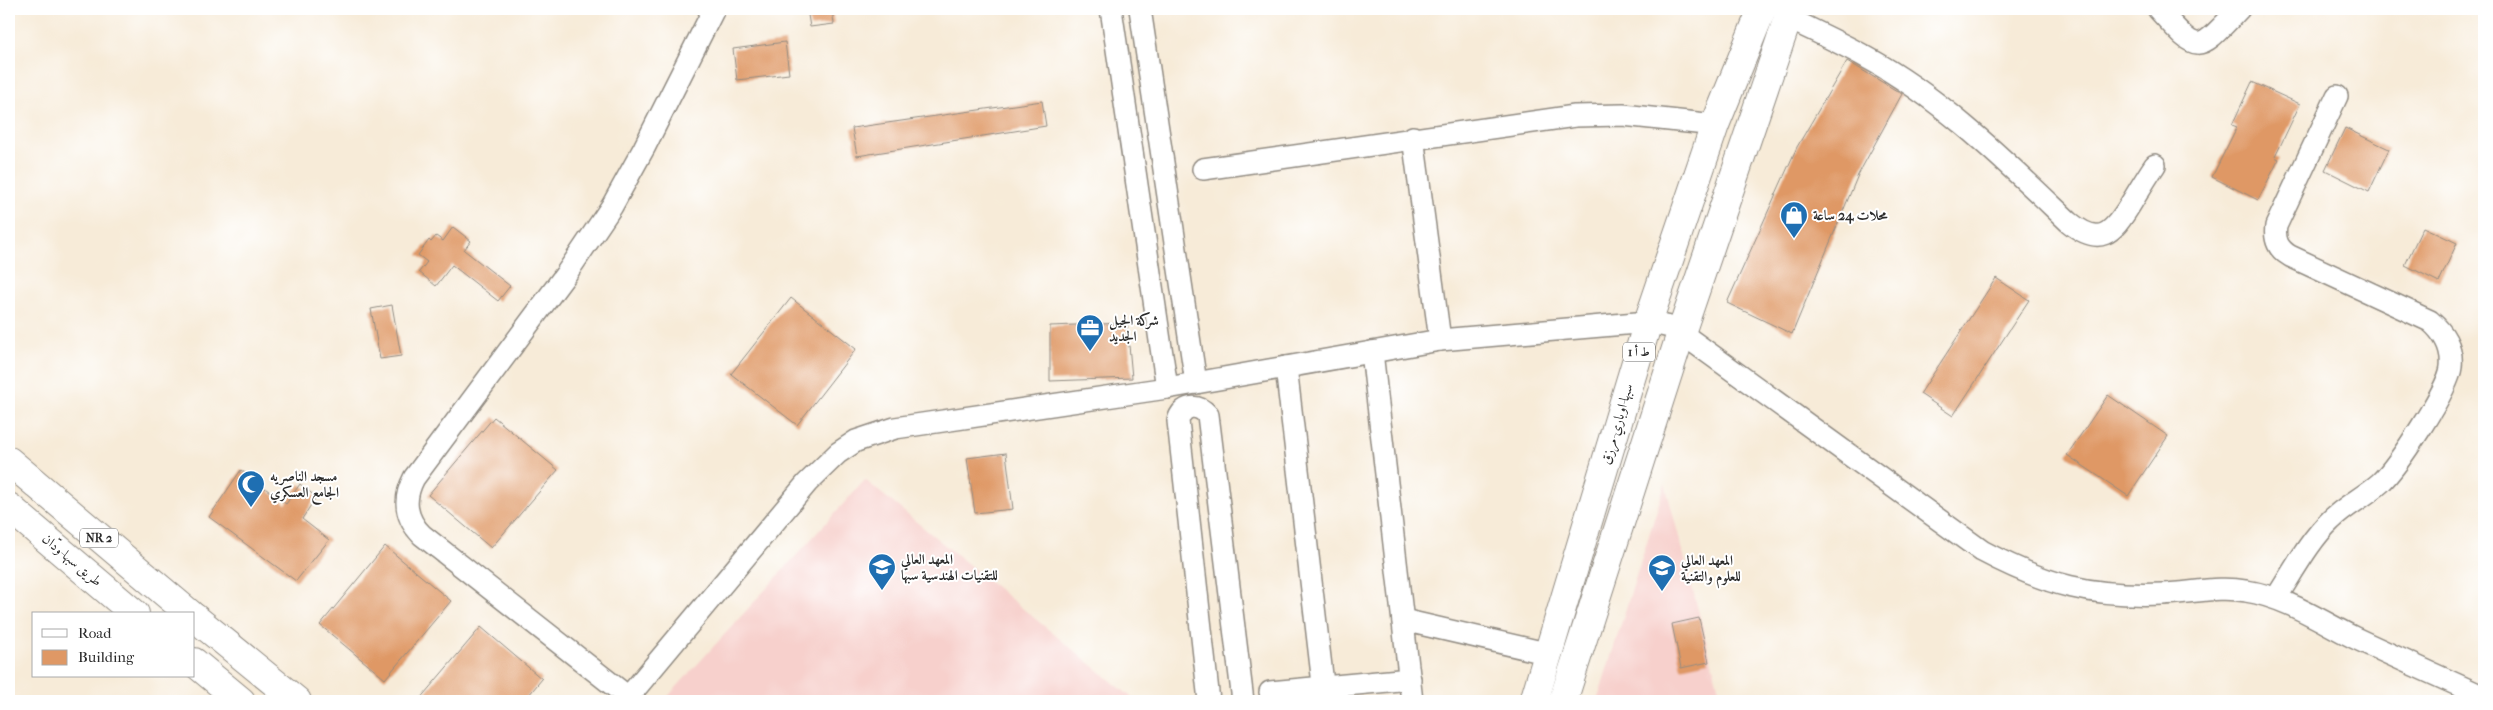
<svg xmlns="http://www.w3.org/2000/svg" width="2493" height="710" font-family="'IM FELL French Canon',Amiri,serif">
	<rect width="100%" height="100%" fill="#fff"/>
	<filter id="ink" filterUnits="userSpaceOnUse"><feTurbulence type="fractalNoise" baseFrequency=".02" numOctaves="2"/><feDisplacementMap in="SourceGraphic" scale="10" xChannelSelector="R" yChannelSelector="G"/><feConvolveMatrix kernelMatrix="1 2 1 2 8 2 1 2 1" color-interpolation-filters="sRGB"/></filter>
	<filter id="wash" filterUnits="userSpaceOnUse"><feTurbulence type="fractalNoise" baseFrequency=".0096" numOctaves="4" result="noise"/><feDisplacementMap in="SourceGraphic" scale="20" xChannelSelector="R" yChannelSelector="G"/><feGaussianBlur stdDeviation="1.12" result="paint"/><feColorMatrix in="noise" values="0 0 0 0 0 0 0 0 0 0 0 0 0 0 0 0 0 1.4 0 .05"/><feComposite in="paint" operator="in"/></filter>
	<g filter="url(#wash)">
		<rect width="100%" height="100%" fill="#f7ebd8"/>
		<g fill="#f7d0cc">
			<path d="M 865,480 L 1136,701 L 664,701 Z"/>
			<path d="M 1665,484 L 1722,701 L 1597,701 Z"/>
		</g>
		<g id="blocks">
			<g fill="#df9865">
				<path d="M 807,9 L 832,9 L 834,24 L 810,27 Z"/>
				<path d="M 785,42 L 789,74 L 737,80 L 733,49 Z"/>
				<path d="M 1847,61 L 1902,94 L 1858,175 L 1792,334 L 1727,303 L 1797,147 Z"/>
				<path d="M 2252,82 L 2300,104 L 2275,157 L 2279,159 L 2258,200 L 2212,177 L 2237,127 L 2232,125 Z"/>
				<path d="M 1042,101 L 1046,126 L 857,156 L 852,128 Z"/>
				<path d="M 2345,128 L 2389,149 L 2369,192 L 2325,170 Z"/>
				<path d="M 453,227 L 471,241 L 464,250 L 510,286 L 498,301 L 452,265 L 436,286 L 419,272 L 427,262 L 418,255 L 429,240 L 431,242 L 436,236 L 443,241 Z"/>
				<path d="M 2423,227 L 2457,243 L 2439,282 L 2405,265 Z"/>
				<path d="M 1996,278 L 2029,300 L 1953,416 L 1920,394 Z"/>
				<path d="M 791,298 L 856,349 L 797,425 L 731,374 Z"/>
				<path d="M 392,305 L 401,356 L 380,359 L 371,309 Z"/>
				<path d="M 1127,323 L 1132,378 L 1050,381 L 1050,326 Z"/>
				<path d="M 2108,395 L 2168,436 L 2128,496 L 2067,455 Z"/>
				<path d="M 494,417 L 558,470 L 491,548 L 428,495 Z"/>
				<path d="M 1006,453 L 1013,509 L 975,513 L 967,458 Z"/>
				<path d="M 241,470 L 286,504 L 300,484 L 316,497 L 302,519 L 329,540 L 296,581 L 209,517 Z"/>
				<path d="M 385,546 L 451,601 L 385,679 L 320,625 Z"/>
				<path d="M 1699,618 L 1709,662 L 1681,668 L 1672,624 Z"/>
				<path d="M 481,627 L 542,679 L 524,701 L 418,701 Z"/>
			</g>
		</g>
	</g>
	<g filter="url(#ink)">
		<use href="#blocks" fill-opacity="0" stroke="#918b82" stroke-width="1"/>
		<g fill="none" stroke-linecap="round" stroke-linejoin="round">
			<g stroke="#918b82" stroke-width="24">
				<g id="minor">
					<path d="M 1111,9 L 1167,388"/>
					<path d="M 1140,9 L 1196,383"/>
					<path d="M 2158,9 C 2200,55 2196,54 2239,9"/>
					<path d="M 1788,18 C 1814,31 1841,43 1866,57 C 1943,99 2006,162 2069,222 C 2100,247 2112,234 2130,205 C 2138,192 2146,178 2155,165"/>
					<path d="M 1413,137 L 1440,340"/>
					<path d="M 1203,169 L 1575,116 L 1623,115 L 1715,125"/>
					<path d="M 1372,352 L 1412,701"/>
					<path d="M 1286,367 L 1325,701"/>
					<path d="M 2276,598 C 2293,572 2309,541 2331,520 C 2346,505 2364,497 2380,483 C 2397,467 2449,389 2451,367 C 2453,348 2444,333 2430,321 L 2290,256 C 2278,249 2274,240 2276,226 L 2337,96"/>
					<path d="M 1403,620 L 1550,654"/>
					<path d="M 1270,692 L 1410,679"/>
					<path d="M 628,697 L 422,535 C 405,518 403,499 414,478 L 566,274 L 612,206 L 644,148 L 714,9"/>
					<path d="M 625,701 L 807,483 L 838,453 L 856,441 L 895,428 L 1167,388 L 1440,340 L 1648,322 L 1670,327 L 1681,333 L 1982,551 C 2046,585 2091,597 2163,594 C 2191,593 2219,586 2246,591 C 2285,597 2319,620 2353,637 C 2397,658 2441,677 2484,697"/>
					<path d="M 1209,701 L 1178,421 C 1182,405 1197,403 1208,415 L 1243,701"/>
				</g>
			</g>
			<g stroke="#918b82" stroke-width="30">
				<g id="highway">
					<path d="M 9,461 L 190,614"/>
					<path d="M 9,507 L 135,614"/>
					<path d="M 194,617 L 297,701"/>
					<path d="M 194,662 L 241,701"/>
					<path d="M 1534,701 L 1648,322 L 1715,125 L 1762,9"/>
					<path d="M 1563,701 L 1681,333 L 1791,9"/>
				</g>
			</g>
			<use href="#minor" stroke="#fff" stroke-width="21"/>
			<use href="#highway" stroke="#fff" stroke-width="28"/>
		</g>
	</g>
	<defs>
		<g id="shop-pin" transform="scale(1.4375)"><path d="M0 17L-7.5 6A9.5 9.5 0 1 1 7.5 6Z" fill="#1f6fb2" stroke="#fff"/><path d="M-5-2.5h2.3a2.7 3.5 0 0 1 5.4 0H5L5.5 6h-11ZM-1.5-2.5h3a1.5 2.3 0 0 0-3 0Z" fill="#fff"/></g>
		<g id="office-pin" transform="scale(1.4375)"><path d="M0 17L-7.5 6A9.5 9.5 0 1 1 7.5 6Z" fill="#1f6fb2" stroke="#fff"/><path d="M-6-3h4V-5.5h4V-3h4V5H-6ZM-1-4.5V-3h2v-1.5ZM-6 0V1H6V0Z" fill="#fff"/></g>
		<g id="mosque-pin" transform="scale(1.4375)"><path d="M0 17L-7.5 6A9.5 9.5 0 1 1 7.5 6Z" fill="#1f6fb2" stroke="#fff"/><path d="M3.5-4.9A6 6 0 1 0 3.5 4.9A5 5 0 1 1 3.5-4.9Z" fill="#fff"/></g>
		<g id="university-pin" transform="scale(1.4375)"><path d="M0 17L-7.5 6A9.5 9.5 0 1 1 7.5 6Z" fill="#1f6fb2" stroke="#fff"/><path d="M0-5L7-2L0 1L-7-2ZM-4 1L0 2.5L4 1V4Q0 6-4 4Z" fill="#fff"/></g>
	</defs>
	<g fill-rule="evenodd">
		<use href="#shop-pin" x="1794" y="215"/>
		<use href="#office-pin" x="1090" y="328"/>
		<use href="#mosque-pin" x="251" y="484"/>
		<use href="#university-pin" x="882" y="567"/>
		<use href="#university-pin" x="1662" y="568"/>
	</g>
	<g text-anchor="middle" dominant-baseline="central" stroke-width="4" stroke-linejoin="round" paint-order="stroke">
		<g fill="#fff" stroke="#6b6b6b" stroke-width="1">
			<rect x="1623" y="342.5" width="32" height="19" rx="4"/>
			<rect x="80" y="528.5" width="38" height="19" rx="4"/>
		</g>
		<g font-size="12" font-weight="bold" fill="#2b2b2b">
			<text x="1639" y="352">ط أ 1</text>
			<text x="99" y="538">NR 2</text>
		</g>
		<g font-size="14" font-weight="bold" fill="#2b2b2b" stroke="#fff" text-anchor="start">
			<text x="1813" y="215">محلات 24 ساعة</text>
			<text x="1109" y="320">شركة الجيل<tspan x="1109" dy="16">الجديد</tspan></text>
			<text x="270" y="476">مسجد الناصريه<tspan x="270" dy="16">الجامع العسكري</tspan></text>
			<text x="901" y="559">المعهد العالي<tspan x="901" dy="16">للتقنيات الهندسية سبها</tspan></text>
			<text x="1681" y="560">المعهد العالي<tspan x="1681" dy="16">للعلوم والتقنية</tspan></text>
		</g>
		<g font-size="14" fill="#2b2b2b" stroke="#fff">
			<text transform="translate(1617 424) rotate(-74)">سبها-اوباري-مرزق</text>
			<text transform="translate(72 560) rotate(40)">طريق سبها-ودّان</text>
		</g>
	</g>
	<rect width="2493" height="710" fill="none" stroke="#fff" stroke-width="30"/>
	<rect x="32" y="612" width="162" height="65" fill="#ffffff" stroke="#aaaaaa"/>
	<rect x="42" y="629" width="25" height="8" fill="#ffffff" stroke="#aaaaaa"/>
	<text x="78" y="638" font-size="15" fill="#2b2b2b">Road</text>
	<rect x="42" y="650" width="25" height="15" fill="#df9865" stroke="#aaaaaa"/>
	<text x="78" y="662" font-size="15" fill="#2b2b2b">Building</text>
</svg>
